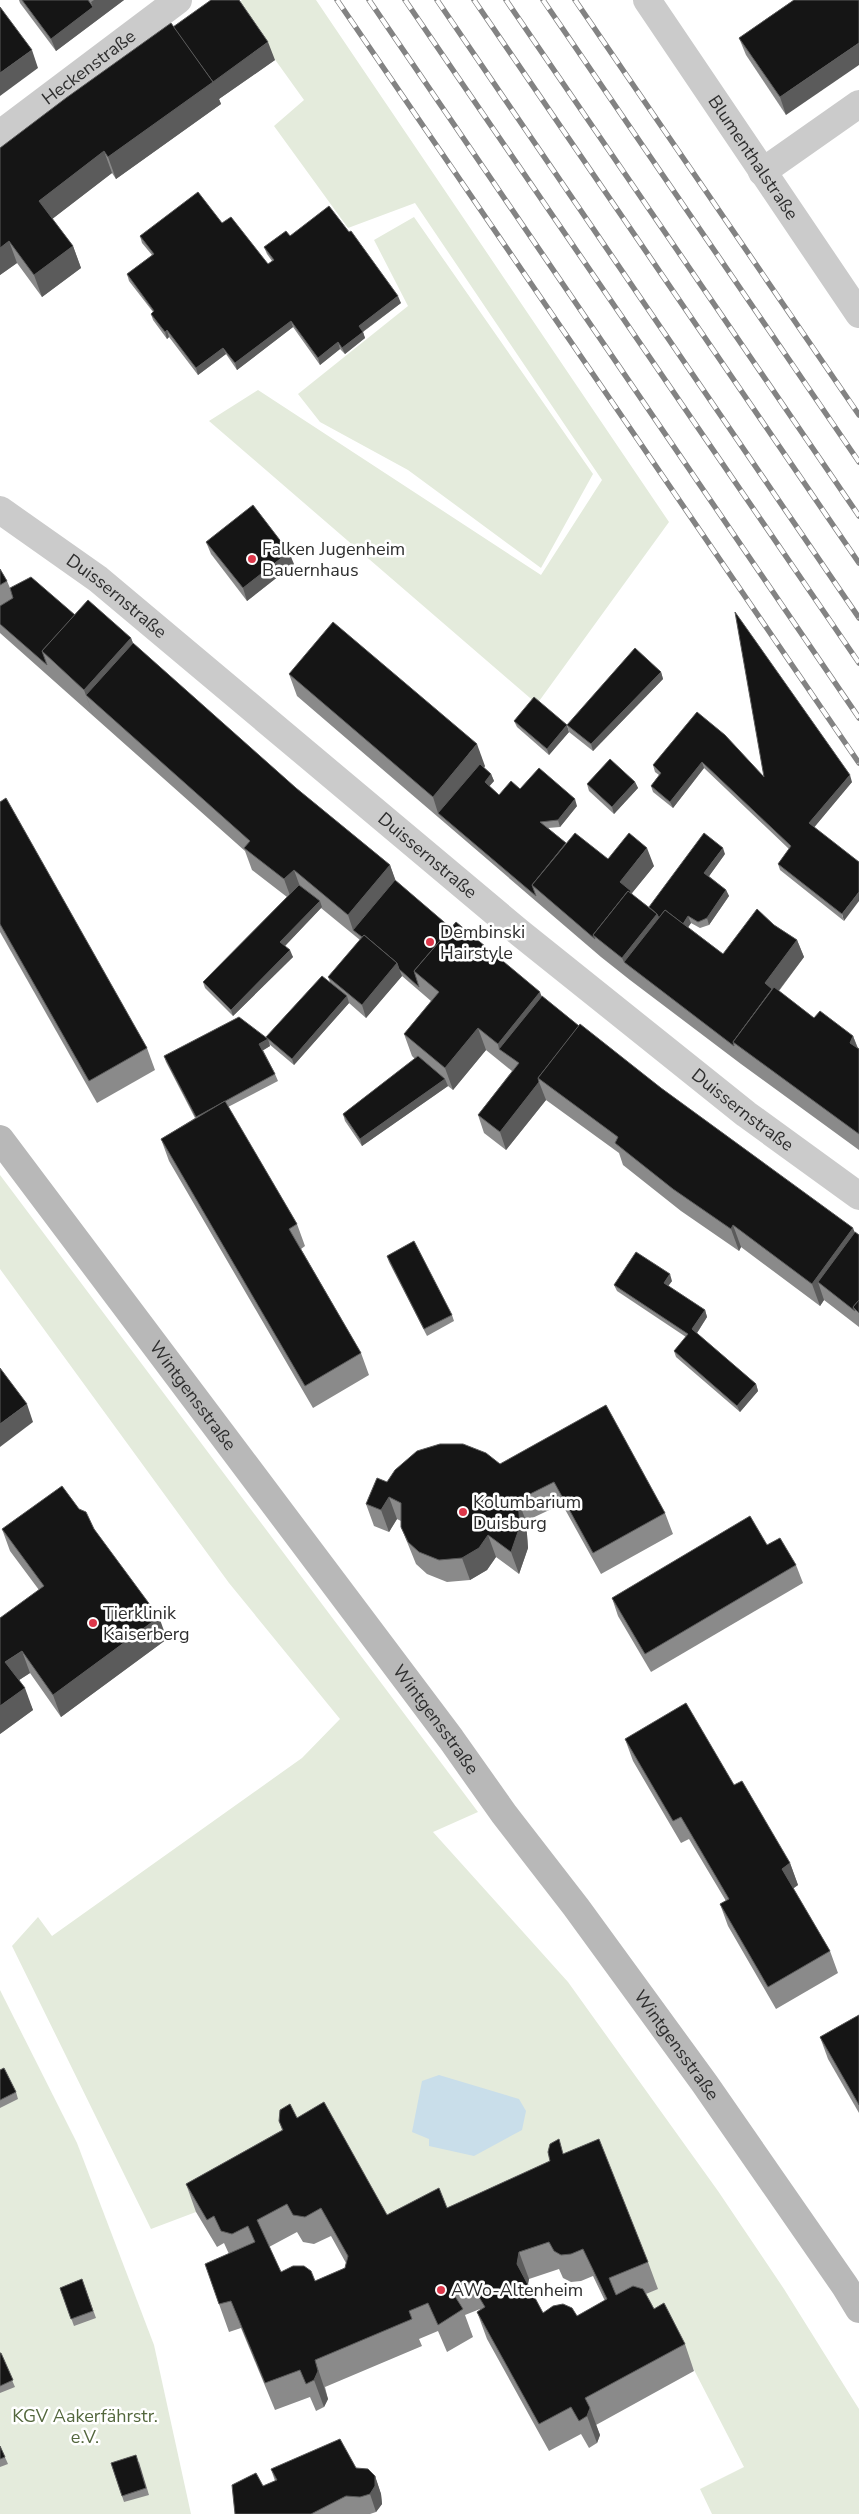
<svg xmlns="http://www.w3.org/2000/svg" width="859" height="2514" font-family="'Nunito Sans',sans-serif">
	<rect width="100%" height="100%" fill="#fff"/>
	<g fill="#e4ebdc">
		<path d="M 242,0 L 316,0 L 669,522 L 537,704 L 209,421 L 258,390 L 541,575 L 602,480 L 415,203 L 348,228 L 274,126 L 304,100 L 236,5 Z"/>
		<path d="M 414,217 L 593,474 L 541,568 L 408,470 L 320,422 L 298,394 L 408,306 L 374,240 Z"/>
		<path d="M 0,1175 L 478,1812 L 433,1832 L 568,1982 L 718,2191 L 784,2289 L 847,2390 L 859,2409 L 859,2514 L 712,2514 L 700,2489 L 744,2467 L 674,2331 L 619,2306 L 657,2289 L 609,2166 L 396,2242 L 293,2157 L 196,2212 L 151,2229 L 12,1946 L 38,1917 L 52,1936 L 302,1758 L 340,1719 L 229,1583 L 0,1269 Z"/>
		<path d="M 0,1990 L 77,2143 L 154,2345 L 191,2514 L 0,2514 Z"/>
	</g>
	<path fill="#c9deea" d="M 439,2075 L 519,2099 L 526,2111 L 522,2130 L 474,2156 L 429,2146 L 429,2139 L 412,2132 L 422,2081 Z"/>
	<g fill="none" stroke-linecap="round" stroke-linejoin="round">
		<g stroke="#cbcbcb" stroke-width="28">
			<path id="s1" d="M 647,0 L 859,314"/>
			<path id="s2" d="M 0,134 L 178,0"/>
			<path d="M 762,172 L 859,104"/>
			<path id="s3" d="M 0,510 L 98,579 L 520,933 L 746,1114 L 859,1196"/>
		</g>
		<path stroke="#b8b8b8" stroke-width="28" id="s4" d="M 0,1139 L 451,1739 L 504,1814 L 576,1907 L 705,2084 L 845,2286 L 859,2309"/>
		<g stroke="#838383" stroke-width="5.5">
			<g id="rail">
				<path d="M 337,0 L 859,763"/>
				<path d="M 369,0 L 859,718"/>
				<path d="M 405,0 L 859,663"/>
				<path d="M 437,0 L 859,618"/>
				<path d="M 474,0 L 859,563"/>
				<path d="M 506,0 L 859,516"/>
				<path d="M 543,0 L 859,462"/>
				<path d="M 575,0 L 859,415"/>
			</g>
		</g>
		<use href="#rail" stroke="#fff" stroke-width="4" stroke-dasharray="11" stroke-linecap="butt"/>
	</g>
	<g fill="#8a8a8a" fill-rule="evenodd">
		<path d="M 19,0 L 124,0 L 56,51 L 20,3 Z"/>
		<path d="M 794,0 L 786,115 L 746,55 L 739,38 Z"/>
		<path d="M 173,27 L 275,60 L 219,99 L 221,104 L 116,179 L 112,173 L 52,219 L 73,246 L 81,268 L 42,297 L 17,263 L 0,275 L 0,148 Z"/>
		<path d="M 222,223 L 268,264 L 272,261 L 267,254 L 264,247 L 290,236 L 401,303 L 363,332 L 365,338 L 345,354 L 340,349 L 320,365 L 293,327 L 237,370 L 226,354 L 198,375 L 169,337 L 167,339 L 153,320 L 151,314 L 153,312 L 129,281 L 127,274 L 152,255 L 142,243 L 140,236 Z"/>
		<path d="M 206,542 L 294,564 L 247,601 L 211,554 Z"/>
		<path d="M 0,569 L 7,581 L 10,588 L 131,638 L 133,643 L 296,788 L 390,865 L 395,880 L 451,928 L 542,996 L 579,1026 L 661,1088 L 859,1235 L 859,1327 L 824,1300 L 820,1306 L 741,1247 L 739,1251 L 681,1211 L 623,1165 L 619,1153 L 546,1100 L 506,1150 L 484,1133 L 478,1115 L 512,1071 L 486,1050 L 453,1090 L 448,1086 L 362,1146 L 345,1121 L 343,1114 L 415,1059 L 412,1056 L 404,1034 L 431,1001 L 402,976 L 366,1018 L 349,1003 L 294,1065 L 269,1044 L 270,1046 L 263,1050 L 275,1074 L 278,1081 L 228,1107 L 297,1224 L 305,1246 L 301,1249 L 361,1353 L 369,1375 L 313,1408 L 169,1161 L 161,1139 L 195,1118 L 166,1062 L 164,1056 L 267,1039 L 266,1037 L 331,984 L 328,977 L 360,940 L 321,908 L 285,946 L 293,957 L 233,1016 L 205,988 L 203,982 L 287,897 L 252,870 L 245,851 L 0,633 Z"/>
		<path d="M 661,672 L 663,679 L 593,751 L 569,732 L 567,725 Z"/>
		<path d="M 289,674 L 485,766 L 484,768 L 491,774 L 494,781 L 489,786 L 499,795 L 520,789 L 577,806 L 560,827 L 548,828 L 566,843 L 608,859 L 654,866 L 632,893 L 632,895 L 649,907 L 725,854 L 709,876 L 726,890 L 729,896 L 709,925 L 700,928 L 691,923 L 688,927 L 723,954 L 774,925 L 797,940 L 804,957 L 779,991 L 814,1018 L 853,1036 L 858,1048 L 859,1049 L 859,1150 L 741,1064 L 630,980 L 601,957 L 297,696 Z"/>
		<path d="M 697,712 L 764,777 L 852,782 L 814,827 L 844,921 L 780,870 L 778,864 L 789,849 L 704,768 L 673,808 L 653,792 L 651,786 L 659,775 L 655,772 L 653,765 Z"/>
		<path d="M 514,721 L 569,732 L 549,755 L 517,727 Z"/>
		<path d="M 635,782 L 638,788 L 614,814 L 589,791 L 587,784 Z"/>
		<path d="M 0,802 L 147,1048 L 155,1070 L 97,1103 L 0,932 Z"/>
		<path d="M 387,1256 L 452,1315 L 454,1321 L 427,1336 L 389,1262 Z"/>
		<path d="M 672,1281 L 668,1286 L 705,1310 L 707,1317 L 697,1333 L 756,1384 L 758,1391 L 740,1412 L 676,1357 L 674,1351 L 686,1337 L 617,1291 L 614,1285 Z"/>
		<path d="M 500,1464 L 665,1513 L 673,1534 L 601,1574 L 562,1504 L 526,1521 L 528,1548 L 519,1574 L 496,1557 L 487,1570 L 470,1580 L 447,1582 L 427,1574 L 416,1564 L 401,1527 L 401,1521 L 397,1519 L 389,1532 L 374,1526 L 366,1504 L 387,1482 Z"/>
		<path d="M 2,1529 L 94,1529 L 167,1639 L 61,1717 L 30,1673 L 19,1680 L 33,1710 L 0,1734 L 39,1590 L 10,1551 Z"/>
		<path d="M 767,1545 L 796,1565 L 803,1583 L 651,1672 L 618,1616 L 612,1598 Z"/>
		<path d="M 625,1739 L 734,1785 L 790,1863 L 798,1885 L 793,1888 L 830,1951 L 838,1973 L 776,2009 L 728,1926 L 720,1904 L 726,1901 L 689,1839 L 681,1843 L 633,1761 Z"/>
		<path d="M 859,2015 L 859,2113 L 828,2059 L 820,2037 Z"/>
		<path d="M 0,2070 L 16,2092 L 18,2099 L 0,2108 Z"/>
		<path d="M 297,2118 L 387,2215 L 447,2208 L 550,2161 L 564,2154 L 648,2262 L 658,2289 L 646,2294 L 654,2309 L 685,2344 L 694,2371 L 596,2425 L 600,2435 L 597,2443 L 589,2448 L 581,2434 L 549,2451 L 487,2339 L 477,2312 L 480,2309 L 465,2315 L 473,2337 L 447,2352 L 438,2331 L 419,2339 L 422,2346 L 325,2387 L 328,2399 L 324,2407 L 316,2411 L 310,2397 L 275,2410 L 241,2328 L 229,2332 L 219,2304 L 229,2254 L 224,2243 L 217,2247 L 196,2212 L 186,2184 L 282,2130 L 279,2121 ZM 297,2232 L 303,2242 L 314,2244 L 331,2236 L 346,2263 L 345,2268 L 315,2281 L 281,2272 L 269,2247 ZM 559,2269 L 563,2278 L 571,2282 L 581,2281 L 593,2276 L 605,2301 L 577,2316 L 543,2313 L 528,2285 L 529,2279 Z"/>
		<path d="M 82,2279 L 96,2318 L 74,2326 L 60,2288 Z"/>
		<path d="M 0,2353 L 15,2387 L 0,2393 Z"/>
		<path d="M 0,2446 L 8,2464 L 0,2467 Z"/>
		<path d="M 139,2462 L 149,2495 L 124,2502 L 122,2496 Z"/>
		<path d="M 356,2468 L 375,2476 L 381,2494 L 382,2504 L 376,2512 L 370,2514 L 235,2514 L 263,2486 L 275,2481 L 271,2469 Z"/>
	</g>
	<g fill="#5b5b5b">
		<path d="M 94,0 L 124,0 L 56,51 L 51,39 L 93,7 L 91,2 Z"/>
		<path d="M 268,42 L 275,60 L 219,99 L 221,104 L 116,179 L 108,157 Z"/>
		<path d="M 859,43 L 859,65 L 786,115 L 780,97 Z"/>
		<path d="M 32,50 L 38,68 L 0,96 L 0,73 Z"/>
		<path d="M 104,151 L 112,173 L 47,223 L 39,201 Z"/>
		<path d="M 9,241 L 17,263 L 0,275 L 0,248 Z"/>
		<path d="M 73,246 L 81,268 L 42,297 L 34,275 Z"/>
		<path d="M 398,296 L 401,303 L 361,333 L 359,326 Z"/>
		<path d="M 291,321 L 293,327 L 237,370 L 235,363 Z"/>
		<path d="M 167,330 L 169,337 L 167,339 L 165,332 Z"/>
		<path d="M 363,332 L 365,338 L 345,354 L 342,348 Z"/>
		<path d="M 338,342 L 340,349 L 320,365 L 318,358 Z"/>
		<path d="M 223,348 L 226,354 L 198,375 L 196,368 Z"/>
		<path d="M 289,552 L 294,564 L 247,601 L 243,588 Z"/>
		<path d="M 131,638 L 141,665 L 86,695 L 94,717 L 84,690 Z"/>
		<path d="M 661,672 L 663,679 L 593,751 L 591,744 Z"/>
		<path d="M 567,725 L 569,732 L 549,755 L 547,749 Z"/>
		<path d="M 477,744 L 485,766 L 443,817 L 438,813 L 433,797 Z"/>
		<path d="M 702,762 L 704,768 L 673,808 L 670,802 Z"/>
		<path d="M 491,774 L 494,781 L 487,789 L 485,782 Z"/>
		<path d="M 850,775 L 852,782 L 812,830 L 809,823 Z"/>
		<path d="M 635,782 L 638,788 L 614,814 L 612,807 Z"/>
		<path d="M 575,799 L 577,806 L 560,827 L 558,820 Z"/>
		<path d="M 647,848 L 654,866 L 632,893 L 638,909 L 620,882 Z"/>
		<path d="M 723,848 L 725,854 L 707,879 L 704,873 Z"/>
		<path d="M 390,865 L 398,887 L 353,930 L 348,915 Z"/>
		<path d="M 294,870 L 302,892 L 292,901 L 284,879 Z"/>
		<path d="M 726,890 L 729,896 L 709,925 L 707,918 Z"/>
		<path d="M 859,892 L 859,901 L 844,921 L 842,914 Z"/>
		<path d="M 320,901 L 322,907 L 283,948 L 280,942 Z"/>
		<path d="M 657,914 L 663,929 L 624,962 L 622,958 Z"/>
		<path d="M 688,916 L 691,923 L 682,936 L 680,930 Z"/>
		<path d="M 797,940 L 804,957 L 776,994 L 765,983 Z"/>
		<path d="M 290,950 L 293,957 L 233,1016 L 231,1010 Z"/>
		<path d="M 397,963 L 402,976 L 366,1018 L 362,1005 Z"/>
		<path d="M 540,992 L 548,1014 L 499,1049 L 498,1044 Z"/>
		<path d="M 347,996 L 349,1003 L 294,1065 L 292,1059 Z"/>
		<path d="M 478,1028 L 486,1050 L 453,1090 L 445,1068 Z"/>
		<path d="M 853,1036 L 859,1052 L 850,1043 Z"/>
		<path d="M 268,1039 L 270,1046 L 262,1051 L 259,1044 Z"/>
		<path d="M 445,1079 L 448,1086 L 362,1146 L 360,1139 Z"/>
		<path d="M 539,1082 L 546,1100 L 506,1150 L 500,1132 Z"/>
		<path d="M 733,1225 L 741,1247 L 739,1251 L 731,1229 Z"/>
		<path d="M 853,1228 L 859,1243 L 818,1282 L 824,1300 L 820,1306 L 812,1284 Z"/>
		<path d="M 670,1274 L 672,1281 L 666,1289 L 664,1283 Z"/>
		<path d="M 705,1310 L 707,1317 L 695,1336 L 692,1329 Z"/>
		<path d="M 756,1384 L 758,1391 L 740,1412 L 737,1406 Z"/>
		<path d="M 27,1404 L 33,1422 L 0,1447 L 0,1424 Z"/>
		<path d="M 389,1497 L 397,1519 L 389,1532 L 381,1510 Z"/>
		<path d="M 518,1500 L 526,1521 L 528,1548 L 519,1574 L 511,1552 Z"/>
		<path d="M 488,1535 L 496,1557 L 487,1570 L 470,1580 L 462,1558 Z"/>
		<path d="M 159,1617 L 167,1639 L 61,1717 L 53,1695 Z"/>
		<path d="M 22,1651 L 30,1673 L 13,1684 L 5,1662 Z"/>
		<path d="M 25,1688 L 33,1710 L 0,1734 L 0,1706 Z"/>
		<path d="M 790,1863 L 798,1885 L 790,1891 L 782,1869 Z"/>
		<path d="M 519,2252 L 529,2279 L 526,2291 L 517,2264 Z"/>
		<path d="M 315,2360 L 328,2399 L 324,2407 L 314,2380 Z"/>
		<path d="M 590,2408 L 600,2435 L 597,2443 L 587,2416 Z"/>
		<path d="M 375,2476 L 381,2494 L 382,2504 L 376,2512 L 370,2494 Z"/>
	</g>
	<g fill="#151515" stroke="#5b5b5b" fill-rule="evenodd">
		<path d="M 22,0 L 88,0 L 93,7 L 51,39 Z"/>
		<path d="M 211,0 L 239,0 L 268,42 L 213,82 L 173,27 Z"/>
		<path d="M 794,0 L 859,0 L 859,43 L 780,97 L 739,38 Z"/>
		<path d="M 0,7 L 32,50 L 0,73 Z"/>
		<path d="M 171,23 L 213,82 L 108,157 L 104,151 L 39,201 L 73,246 L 34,275 L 9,241 L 0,248 L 0,148 L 66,98 Z"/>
		<path d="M 198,192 L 222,223 L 231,217 L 268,264 L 274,260 L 264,247 L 286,231 L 290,236 L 329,206 L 349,232 L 351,231 L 398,296 L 359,326 L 363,332 L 342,348 L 338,342 L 318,358 L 291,321 L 235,363 L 223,348 L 196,368 L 167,330 L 165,332 L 151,314 L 154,311 L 127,274 L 154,254 L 140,236 Z"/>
		<path d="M 253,505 L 289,552 L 243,588 L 206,542 Z"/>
		<path d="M 0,569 L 7,581 L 0,585 Z"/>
		<path d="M 31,577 L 75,615 L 42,651 L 47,665 L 0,624 L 0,606 L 13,598 L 10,588 Z"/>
		<path d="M 88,600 L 131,638 L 84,690 L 42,651 Z"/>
		<path d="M 735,612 L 850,775 L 809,823 L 859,862 L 859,892 L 842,914 L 778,864 L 791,846 L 702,762 L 670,802 L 651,786 L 661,773 L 653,765 L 697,712 L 725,735 L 764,777 Z"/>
		<path d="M 333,622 L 477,744 L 433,797 L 289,674 Z"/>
		<path d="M 133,643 L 296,788 L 390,865 L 348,915 L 294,870 L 284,879 L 244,848 L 250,841 L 86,695 Z"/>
		<path d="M 635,648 L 661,672 L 591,744 L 567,725 Z"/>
		<path d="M 534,697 L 567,725 L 547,749 L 514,721 Z"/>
		<path d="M 610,759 L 635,782 L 612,807 L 587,784 Z"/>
		<path d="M 480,764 L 491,774 L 485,782 L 499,795 L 511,781 L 520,789 L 539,768 L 575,799 L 558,820 L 540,822 L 566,843 L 532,885 L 536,896 L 438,813 Z"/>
		<path d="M 6,798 L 147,1048 L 89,1081 L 0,924 L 0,802 Z"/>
		<path d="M 575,833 L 608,859 L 629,833 L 647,848 L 620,882 L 631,891 L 630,893 L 628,891 L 593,935 L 595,939 L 532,885 Z"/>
		<path d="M 704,833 L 723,848 L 704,873 L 726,890 L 707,918 L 698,922 L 688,916 L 683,924 L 665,910 L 659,918 L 657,914 L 649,907 Z"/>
		<path d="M 395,880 L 451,928 L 414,971 L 419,987 L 399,969 L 397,963 L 364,935 L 362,937 L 353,930 Z"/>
		<path d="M 299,885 L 320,901 L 280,942 L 290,950 L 231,1010 L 203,982 Z"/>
		<path d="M 628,891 L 657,914 L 622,958 L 593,935 Z"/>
		<path d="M 757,909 L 774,925 L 797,940 L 765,983 L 772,989 L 733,1042 L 734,1046 L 624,962 L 665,910 L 723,954 Z"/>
		<path d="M 456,922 L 540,992 L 498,1044 L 478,1028 L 445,1068 L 404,1034 L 439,992 L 414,971 Z"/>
		<path d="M 364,935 L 397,963 L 362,1005 L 328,977 Z"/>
		<path d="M 322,976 L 347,996 L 292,1059 L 266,1037 Z"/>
		<path d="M 774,987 L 814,1018 L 820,1011 L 853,1036 L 850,1043 L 859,1049 L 859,1134 L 733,1042 Z"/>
		<path d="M 542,996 L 579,1026 L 538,1078 L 539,1082 L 500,1132 L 478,1115 L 519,1063 L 499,1049 Z"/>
		<path d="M 239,1017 L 268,1039 L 259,1044 L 275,1074 L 196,1117 L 164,1056 Z"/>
		<path d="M 580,1024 L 661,1088 L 853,1228 L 812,1284 L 733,1225 L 731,1229 L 673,1189 L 615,1143 L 618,1137 L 538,1078 Z"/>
		<path d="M 418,1056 L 445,1079 L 360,1139 L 343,1114 Z"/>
		<path d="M 225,1101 L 297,1224 L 289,1229 L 361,1353 L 305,1386 L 161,1139 Z"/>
		<path d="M 855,1232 L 859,1235 L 859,1300 L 853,1307 L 855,1311 L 818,1282 Z"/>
		<path d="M 414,1241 L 452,1315 L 424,1329 L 387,1256 Z"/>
		<path d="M 636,1252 L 670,1274 L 664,1283 L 705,1310 L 692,1329 L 756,1384 L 737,1406 L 674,1351 L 688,1334 L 614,1285 Z"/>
		<path d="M 859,1300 L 859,1313 L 853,1307 Z"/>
		<path d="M 0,1368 L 27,1404 L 0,1424 Z"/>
		<path d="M 606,1405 L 665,1513 L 593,1553 L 554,1482 L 518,1500 L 520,1526 L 511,1552 L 488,1535 L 479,1548 L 462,1558 L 439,1560 L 419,1552 L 408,1542 L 401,1527 L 401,1503 L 389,1497 L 381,1510 L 366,1504 L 377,1478 L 387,1482 L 395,1470 L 417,1451 L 440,1444 L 463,1444 L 486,1453 L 500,1464 Z"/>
		<path d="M 62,1486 L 79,1509 L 86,1512 L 94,1529 L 159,1617 L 53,1695 L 22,1651 L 5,1662 L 25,1688 L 0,1706 L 0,1618 L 44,1586 L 2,1529 Z"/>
		<path d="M 750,1516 L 767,1545 L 780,1538 L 796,1565 L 645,1654 L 612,1598 Z"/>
		<path d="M 686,1703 L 734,1785 L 742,1781 L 790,1863 L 782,1869 L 830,1951 L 768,1987 L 720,1904 L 729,1899 L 681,1817 L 673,1821 L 625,1739 Z"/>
		<path d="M 859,2015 L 859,2105 L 820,2037 Z"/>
		<path d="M 4,2068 L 16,2092 L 0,2100 L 0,2070 Z"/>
		<path d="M 324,2102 L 387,2215 L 439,2188 L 447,2208 L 550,2161 L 548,2152 L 550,2144 L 559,2139 L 563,2154 L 599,2139 L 648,2262 L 609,2278 L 616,2295 L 633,2286 L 643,2289 L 654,2309 L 664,2303 L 685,2344 L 585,2398 L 590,2408 L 587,2416 L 579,2421 L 571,2407 L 539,2424 L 477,2312 L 485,2307 L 470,2282 L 451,2290 L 463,2309 L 438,2325 L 428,2303 L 409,2311 L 412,2319 L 315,2360 L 318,2371 L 314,2380 L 306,2384 L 300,2370 L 265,2383 L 231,2301 L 219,2304 L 205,2264 L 255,2242 L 248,2226 L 232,2234 L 221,2231 L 214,2216 L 207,2220 L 186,2184 L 283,2130 L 279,2121 L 280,2110 L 290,2104 L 297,2118 ZM 287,2204 L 293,2215 L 305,2217 L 321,2208 L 348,2256 L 345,2268 L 315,2281 L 311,2271 L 304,2266 L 293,2266 L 281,2272 L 257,2220 ZM 549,2242 L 554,2251 L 561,2255 L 571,2254 L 583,2249 L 607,2299 L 577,2316 L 572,2308 L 563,2304 L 553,2306 L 543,2313 L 517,2264 L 519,2252 Z"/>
		<path d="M 82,2279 L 93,2311 L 71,2319 L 60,2288 Z"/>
		<path d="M 0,2353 L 1,2353 L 13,2380 L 0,2386 Z"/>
		<path d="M 340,2439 L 356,2468 L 368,2469 L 375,2476 L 375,2486 L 370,2494 L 360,2497 L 346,2496 L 311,2514 L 235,2514 L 232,2485 L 256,2473 L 263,2486 L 277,2480 L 271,2469 Z"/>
		<path d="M 0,2446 L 5,2457 L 0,2459 Z"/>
		<path d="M 136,2455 L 146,2488 L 122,2496 L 111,2463 Z"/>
	</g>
	<g fill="#dd374a" stroke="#fff" stroke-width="2">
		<circle cx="252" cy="559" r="5"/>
		<circle cx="430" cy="942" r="5"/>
		<circle cx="463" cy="1512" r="5"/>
		<circle cx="93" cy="1623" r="5"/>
		<circle cx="441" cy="2290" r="5"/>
	</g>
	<g text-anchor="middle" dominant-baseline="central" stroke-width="5" stroke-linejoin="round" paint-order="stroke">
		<g font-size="18" fill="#2e2e2e" stroke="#fff">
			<text stroke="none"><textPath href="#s2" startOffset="111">Heckenstraße</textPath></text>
			<text stroke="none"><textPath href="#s1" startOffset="190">Blumenthalstraße</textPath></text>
			<text stroke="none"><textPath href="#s3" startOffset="145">Duissernstraße</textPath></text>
			<text stroke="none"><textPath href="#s3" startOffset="550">Duissernstraße</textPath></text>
			<text stroke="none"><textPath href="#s3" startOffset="955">Duissernstraße</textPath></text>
			<text stroke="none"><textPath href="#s4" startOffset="321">Wintgensstraße</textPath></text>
			<text stroke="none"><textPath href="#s4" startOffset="726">Wintgensstraße</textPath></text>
			<text stroke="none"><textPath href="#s4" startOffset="1131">Wintgensstraße</textPath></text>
		</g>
		<g font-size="18" fill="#2e2e2e" stroke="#fff" text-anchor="start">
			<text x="262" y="549">Falken Jugenheim<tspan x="262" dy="21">Bauernhaus</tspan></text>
			<text x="440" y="932">Dembinski<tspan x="440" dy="21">Hairstyle</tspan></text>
			<text x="473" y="1502">Kolumbarium<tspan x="473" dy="21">Duisburg</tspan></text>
			<text x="103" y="1613">Tierklinik<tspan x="103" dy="21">Kaiserberg</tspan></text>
			<text x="451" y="2290">AWo-Altenheim</text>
		</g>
		<g font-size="18" fill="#53673d" stroke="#fff">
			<text x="85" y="2416">KGV Aakerfährstr.<tspan x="85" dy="21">e.V.</tspan></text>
		</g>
	</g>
</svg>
